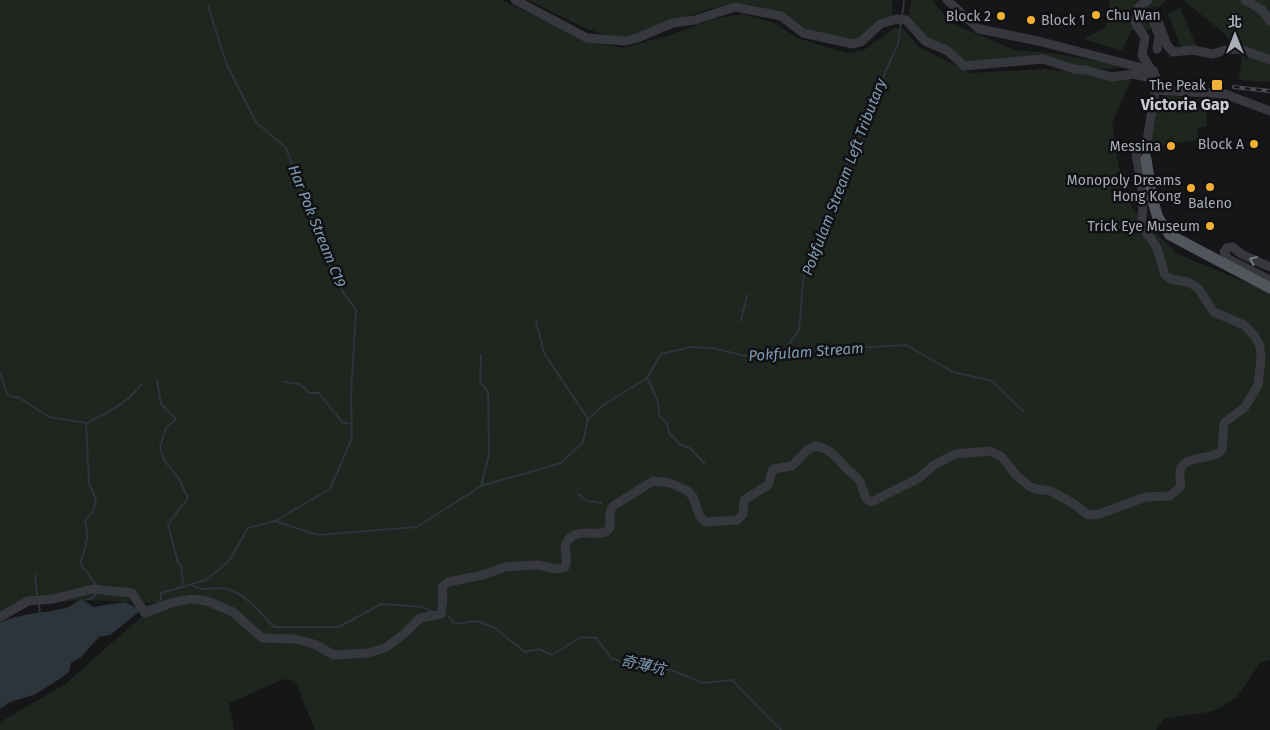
<svg xmlns="http://www.w3.org/2000/svg" width="1270" height="730" font-family="'Fira Sans','Noto Sans TC',sans-serif">
	<rect width="100%" height="100%" fill="#161618"/>
	<g fill="#1e261f">
		<path d="M 0,0 L 502,0 L 584,40 L 622,48 L 667,36 L 714,19 L 743,14 L 772,22 L 798,38 L 846,53 L 864,50 L 894,28 L 904,29 L 919,47 L 970,73 L 1043,69 L 1132,78 L 1112,123 L 1118,164 L 1132,208 L 1177,254 L 1270,292 L 1270,660 L 1260,663 L 1237,697 L 1214,711 L 1164,719 L 1156,730 L 315,730 L 295,681 L 284,679 L 229,703 L 234,730 L 0,730 L 0,724 L 7,718 L 64,685 L 157,603 L 84,600 L 31,604 L 0,620 Z"/>
		<path d="M 528,0 L 892,0 L 893,18 C 883,25 870,37 858,41 C 828,50 777,6 744,4 C 719,1 669,25 642,32 C 635,34 626,38 620,37 C 585,33 559,14 528,0 Z"/>
		<path d="M 911,0 L 932,0 L 951,23 L 1015,50 L 1058,54 L 1128,67 L 1104,69 L 1043,62 L 972,65 L 925,41 L 908,20 Z"/>
		<path d="M 1110,0 L 1166,0 L 1160,7 L 1109,12 Z"/>
		<path d="M 1183,0 L 1270,0 L 1270,82 L 1239,80 L 1242,57 L 1224,33 Z"/>
		<path d="M 1180,8 L 1197,47 L 1181,47 L 1168,14 Z"/>
		<path d="M 1157,12 L 1150,29 L 1131,31 L 1122,51 L 1084,39 L 1106,27 L 1108,18 Z"/>
		<path d="M 1165,95 L 1205,100 L 1209,95 L 1251,104 L 1247,108 C 1236,100 1220,97 1206,100 L 1207,126 L 1197,128 L 1199,140 L 1174,143 L 1172,135 L 1164,146 L 1153,143 L 1151,147 L 1148,145 L 1156,100 Z"/>
	</g>
	<path fill="#2c353c" d="M 82,599 L 93,607 L 125,602 L 139,609 L 140,611 L 110,635 L 99,637 L 81,657 L 71,663 L 69,672 L 61,678 L 34,695 L 10,702 L 0,709 L 0,623 C 15,614 47,613 65,608 C 72,607 75,601 82,599 Z"/>
	<g fill="none" stroke-linecap="round" stroke-linejoin="round">
		<g stroke="#2c353c" stroke-width="2">
			<path d="M 208,6 L 227,65 L 256,122 L 286,148 L 336,282 L 356,310 L 351,395 L 352,438 L 330,489 L 275,521"/>
			<path d="M 902,18 L 904,0"/>
			<path d="M 851,156 C 865,144 870,129 869,111"/>
			<path d="M 536,321 L 544,353 L 588,419"/>
			<path d="M 741,321 L 747,295"/>
			<path d="M 784,351 L 799,330 L 804,271 L 873,99 L 898,44 L 901,22"/>
			<path d="M 481,355 L 480,382 L 488,391 L 489,455 L 481,486"/>
			<path d="M 0,372 L 7,394 L 12,397 L 18,397 L 49,417 L 86,423 L 89,483 L 96,500 L 93,511 L 85,521 C 90,537 85,549 80,564 L 98,587"/>
			<path d="M 648,379 L 658,402 L 659,415 L 667,423 L 669,433 L 681,445 L 690,448 L 705,464"/>
			<path d="M 157,380 L 161,404 L 176,419 L 166,428 L 160,447 L 164,460 L 179,479 L 188,498 L 168,524 L 178,563 L 181,565 L 183,584"/>
			<path d="M 284,382 L 300,384 L 309,393 L 319,393 L 342,422 L 351,424"/>
			<path d="M 87,423 C 107,412 128,404 141,384"/>
			<path d="M 578,494 L 587,501 L 601,503"/>
			<path d="M 35,575 L 37,594"/>
			<path d="M 192,585 C 202,593 216,586 227,589 C 246,594 261,614 274,627 L 339,627 L 381,604 L 423,607 L 432,612"/>
			<path d="M 86,600 L 92,598 L 97,592"/>
			<path d="M 39,605 L 40,614"/>
			<path d="M 146,607 L 160,603 L 161,593 L 206,580 L 229,561 L 248,528 L 275,521 L 318,535 L 417,527 L 481,486 L 561,463 L 583,442 L 588,419 L 605,404 L 647,378 L 661,354 L 691,347 L 712,348 L 750,357 L 784,352 L 906,345 L 953,372 L 992,381 L 1023,411"/>
			<path d="M 448,616 L 455,624 L 477,621 L 495,628 L 525,652 L 539,649 L 552,655 L 581,637 L 596,638 L 611,658 L 631,665 L 671,670 L 703,683 L 732,680 L 781,730"/>
		</g>
		<g stroke="#37383d" stroke-width="9">
			<path d="M 515,0 L 587,38 L 626,41 L 637,38 L 673,23 L 695,20 L 735,7 L 781,16 L 803,33 L 853,44 L 861,42 L 880,24 L 897,19 L 906,20 L 925,41 L 948,51 L 964,66 L 1043,59 L 1074,69 L 1086,70 L 1112,77 L 1133,74 L 1157,79"/>
			<path d="M 947,0 L 979,29 L 1038,41 L 1154,71"/>
			<path d="M 1245,0 L 1262,10 L 1270,21"/>
			<path d="M 1157,49 L 1159,36 L 1154,23 L 1155,19 L 1158,21 L 1167,45 L 1173,52 L 1193,50 L 1213,54 L 1226,50 L 1240,49 L 1270,60"/>
			<path d="M 1155,90 L 1225,94 L 1270,111"/>
			<path d="M 1146,159 L 1147,141 L 1157,79 L 1142,55 L 1145,38 L 1135,22 L 1138,8 L 1148,0"/>
			<path d="M 1270,267 L 1241,254 L 1233,247 L 1227,248 L 1224,252 L 1228,259 L 1270,280"/>
			<path d="M 0,617 L 28,601 L 53,599 L 93,589 L 132,593 L 145,613 L 174,602 L 192,599 L 207,601 L 233,612 L 262,638 L 295,639 L 314,644 L 334,655 L 368,653 L 385,648 L 404,634 L 420,618 L 441,614 L 443,599 L 442,587 L 448,582 L 483,575 L 505,567 L 537,565 L 557,569 L 565,567 C 570,558 561,549 568,540 C 578,528 593,536 606,532 L 610,527 L 610,513 L 613,506 L 653,481 L 670,483 L 688,491 L 693,497 L 700,517 L 705,522 L 737,520 L 743,514 L 744,500 L 768,485 L 773,469 L 792,466 L 807,450 L 815,446 C 830,448 837,458 846,468 C 850,473 855,474 858,479 C 864,486 862,498 871,502 L 919,478 L 934,465 L 955,454 L 990,451 L 1002,457 L 1016,475 L 1029,486 L 1036,489 L 1051,491 L 1074,504 L 1088,515 L 1099,514 L 1146,497 L 1170,496 L 1180,487 C 1182,481 1179,476 1180,471 C 1184,454 1213,461 1222,450 L 1224,423 L 1245,407 L 1258,385 L 1261,358 L 1260,346 L 1254,335 L 1244,325 L 1214,312 L 1198,288 L 1188,282 L 1171,279 L 1165,275 L 1157,248 L 1142,226 L 1143,198 L 1136,153 L 1147,141"/>
		</g>
		<path stroke="#53555c" stroke-width="11" d="M 1146,159 L 1152,198 L 1158,218 L 1170,235 L 1270,288"/>
		<g stroke="#4a4c52" stroke-width="4">
			<path id="rail" d="M 1234,87 L 1270,91"/>
		</g>
		<use href="#rail" stroke="#111113" stroke-width="2" stroke-dasharray="5.5" stroke-linecap="butt"/>
	</g>
	<defs><path id="oneway-chevron" d="M-2-3.5L2.5 0L-2 3.5" fill="none" stroke-width="1.6" stroke-linecap="round" stroke-linejoin="round" transform="scale(1.25)"/></defs>
	<use stroke="#757881" href="#oneway-chevron" transform="translate(1253 260) rotate(-156)"/>
	<g fill="#f2b134" stroke="#111113" stroke-width="2">
		<circle cx="1096" cy="15" r="5"/>
		<circle cx="1001" cy="16" r="5"/>
		<circle cx="1031" cy="20" r="5"/>
		<rect x="1211" y="79" width="12" height="12" rx="2.5"/>
		<circle cx="1254" cy="144" r="5"/>
		<circle cx="1171" cy="146" r="5"/>
		<circle cx="1210" cy="187" r="5"/>
		<circle cx="1191" cy="188" r="5"/>
		<circle cx="1210" cy="226" r="5"/>
	</g>
	<g text-anchor="middle" dominant-baseline="central" stroke-width="5" stroke-linejoin="round" paint-order="stroke">
		<g font-size="14" fill="#a8adb8" stroke="#111113" text-anchor="end">
			<text x="1106" y="15" text-anchor="start">Chu Wan</text>
			<text x="991" y="16">Block 2</text>
			<text x="1041" y="20" text-anchor="start">Block 1</text>
			<text x="1206" y="85">The Peak</text>
			<text x="1244" y="144">Block A</text>
			<text x="1161" y="146">Messina</text>
			<text x="1181" y="180">Monopoly Dreams<tspan x="1181" dy="16">Hong Kong</tspan></text>
			<text x="1210" y="203" text-anchor="middle">Baleno</text>
			<text x="1200" y="226">Trick Eye Museum</text>
		</g>
		<g font-size="15" font-style="italic" fill="#7f9bb3" stroke="#111113">
			<text transform="translate(844 177) rotate(-69)">Pokfulam Stream Left Tributary</text>
			<text transform="translate(317 226) rotate(68)">Har Pok Stream C19</text>
			<text transform="translate(806 352) rotate(-4)">Pokfulam Stream</text>
			<text transform="translate(643 665) rotate(12)">奇薄坑</text>
		</g>
		<g font-size="16" font-weight="bold" fill="#c9ccd4" stroke="#111113">
			<text x="1185" y="104">Victoria Gap</text>
		</g>
	</g>
	<g transform="translate(1235 35)" stroke="#111113" stroke-width="4" paint-order="stroke">
	<path d="M0-4L9 19L0 12L-9 19Z" fill="#a8adb8"/>
	<text y="-8" font-size="14" font-weight="bold" text-anchor="middle" fill="#a8adb8">北</text>
	</g>
</svg>
